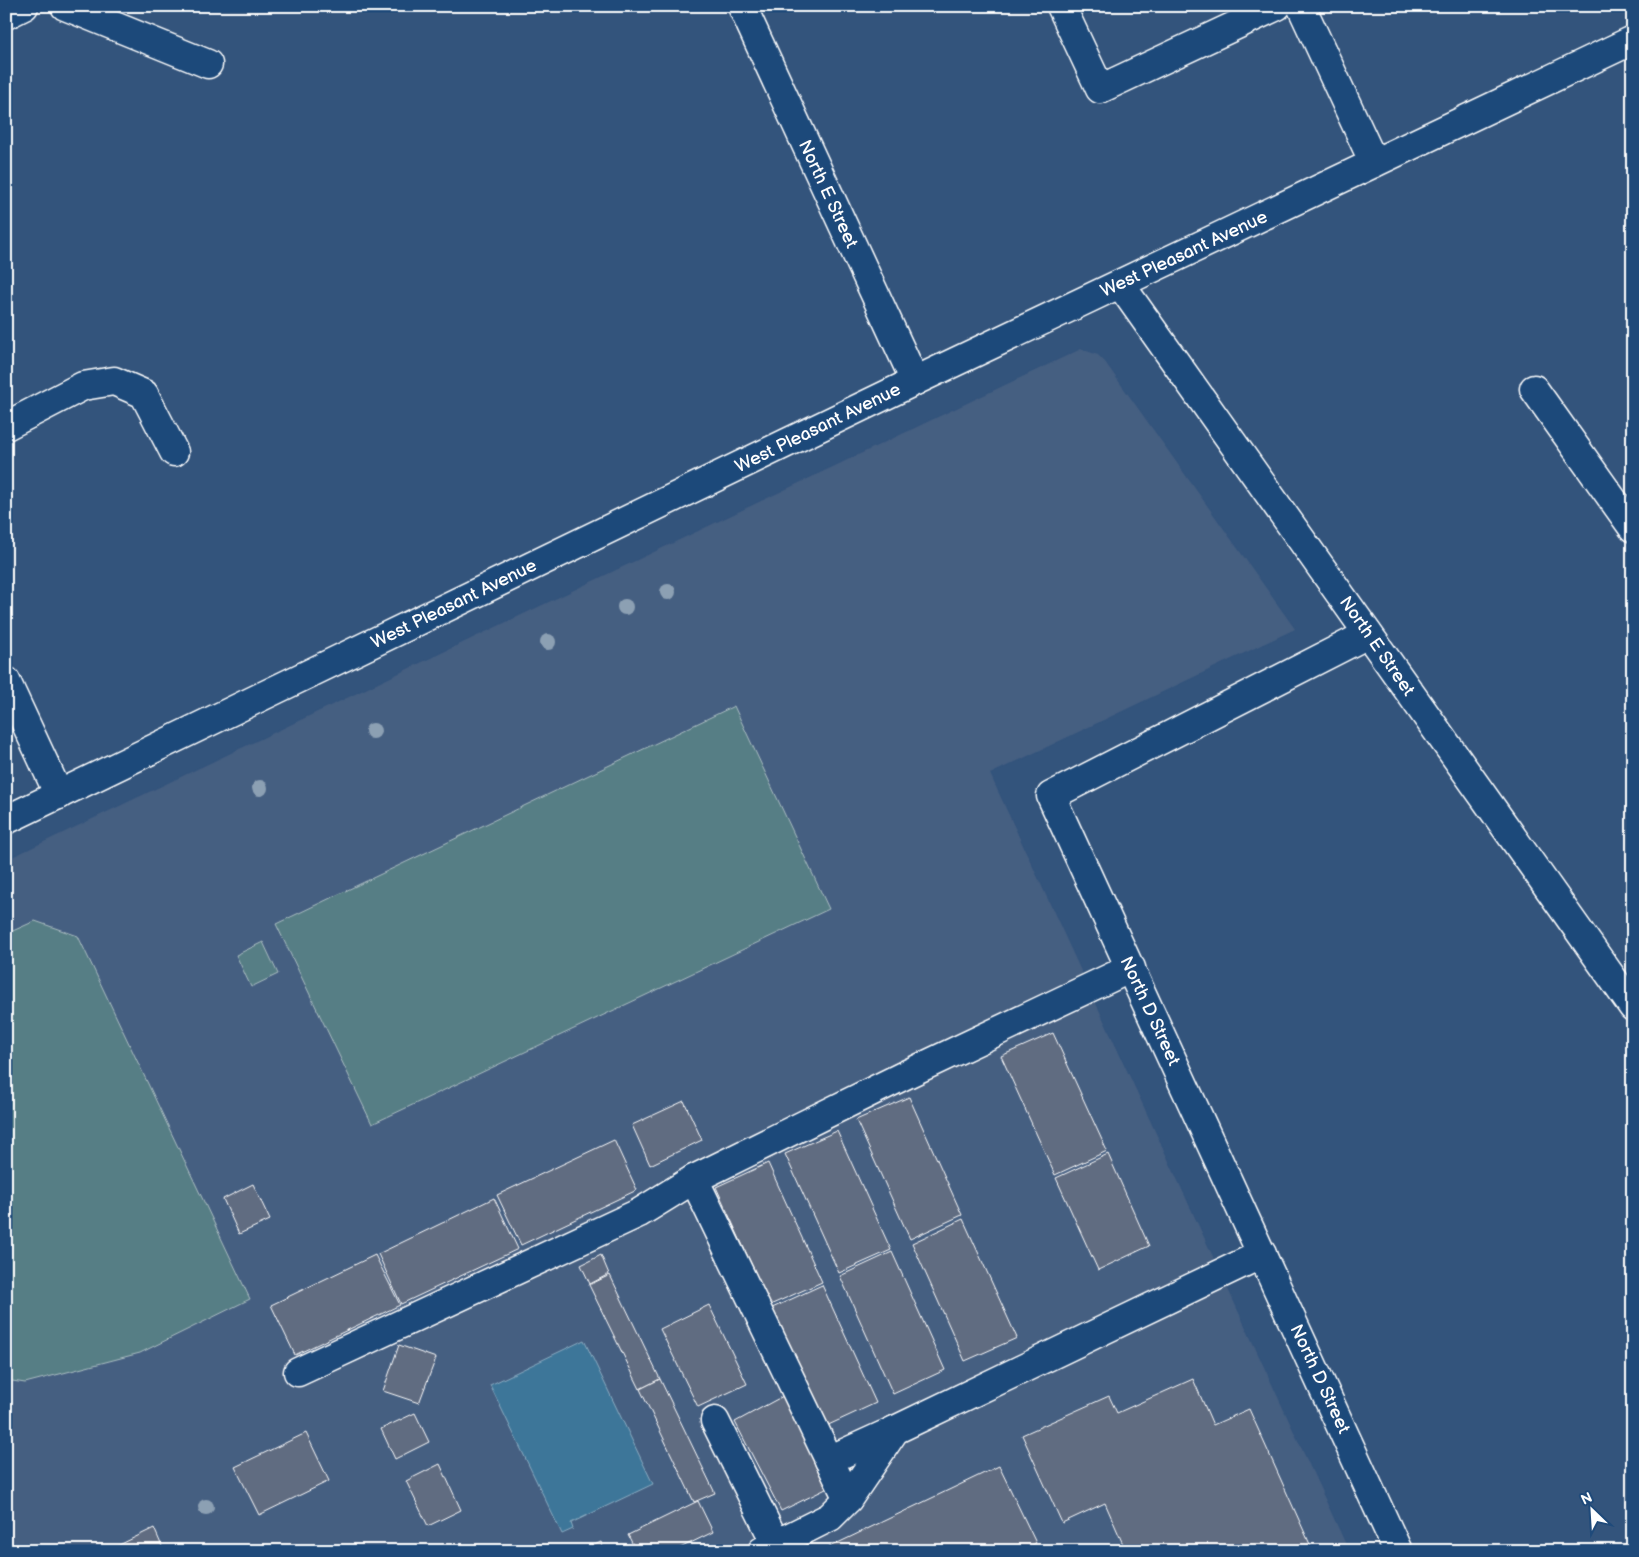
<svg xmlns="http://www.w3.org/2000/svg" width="1639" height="1557" font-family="'Balsamiq Sans',sans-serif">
	<rect width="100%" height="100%" fill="#33547c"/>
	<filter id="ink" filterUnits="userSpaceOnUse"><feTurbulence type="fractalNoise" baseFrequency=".02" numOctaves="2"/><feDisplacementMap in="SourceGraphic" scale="10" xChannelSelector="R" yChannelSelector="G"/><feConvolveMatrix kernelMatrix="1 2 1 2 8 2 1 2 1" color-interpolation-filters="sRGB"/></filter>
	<g filter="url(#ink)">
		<path fill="#455e81" d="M 1081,349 L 1098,355 L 1105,362 L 1295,629 L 990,774 L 1349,1551 L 6,1551 L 6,860 Z"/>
		<g fill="#577e85" stroke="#abbec2">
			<path d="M 734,706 L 829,909 L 372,1124 L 276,924 Z"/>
			<path d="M 35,921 L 78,936 L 250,1299 L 140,1353 L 25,1383 L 6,1380 L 6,934 Z"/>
			<path d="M 263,942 L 278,974 L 251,987 L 236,955 Z"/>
		</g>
		<path fill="#3e7699" stroke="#8badc2" d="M 584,1340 L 653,1484 L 571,1523 L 573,1529 L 562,1534 L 490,1385 Z"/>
		<g fill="#616c81" stroke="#fff">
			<path d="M 1053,1033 L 1107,1151 L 1055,1175 L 1001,1056 Z"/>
			<path d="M 909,1097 L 962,1215 L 910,1239 L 856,1120 Z"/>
			<path d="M 684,1101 L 702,1140 L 650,1165 L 632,1125 Z"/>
			<path d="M 837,1131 L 891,1250 L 839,1273 L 785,1154 Z"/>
			<path d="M 614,1140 L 637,1190 L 521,1245 L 497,1195 Z"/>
			<path d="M 1108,1154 L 1149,1246 L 1098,1270 L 1056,1178 Z"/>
			<path d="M 768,1163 L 822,1282 L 770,1305 L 716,1187 Z"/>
			<path d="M 253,1184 L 270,1220 L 239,1234 L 223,1199 Z"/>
			<path d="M 494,1198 L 518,1249 L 401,1304 L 378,1254 Z"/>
			<path d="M 963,1219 L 1017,1338 L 965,1361 L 912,1243 Z"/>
			<path d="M 892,1252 L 945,1370 L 893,1394 L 840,1276 Z"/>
			<path d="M 375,1255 L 400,1305 L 295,1355 L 271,1305 Z"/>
			<path d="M 601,1255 L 609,1274 L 590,1284 L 581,1265 Z"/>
			<path d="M 610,1275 L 660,1379 L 640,1389 L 589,1285 Z"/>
			<path d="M 822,1285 L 876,1403 L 824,1427 L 770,1309 Z"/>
			<path d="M 709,1305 L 747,1384 L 698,1407 L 660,1329 Z"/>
			<path d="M 399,1345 L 436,1358 L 419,1403 L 383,1391 Z"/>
			<path d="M 660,1379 L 715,1493 L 694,1502 L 640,1389 Z"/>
			<path d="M 1193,1379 L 1213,1425 L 1249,1409 L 1313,1551 L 1126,1551 L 1105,1503 L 1062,1523 L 1022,1435 L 1109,1396 L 1117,1413 Z"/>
			<path d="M 785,1395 L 832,1486 L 781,1511 L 735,1422 Z"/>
			<path d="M 415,1413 L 429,1442 L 395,1459 L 381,1429 Z"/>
			<path d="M 306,1433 L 329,1481 L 259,1515 L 235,1467 Z"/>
			<path d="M 440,1464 L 461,1510 L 428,1526 L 406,1481 Z"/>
			<path d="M 999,1466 L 1036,1543 L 1020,1551 L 821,1551 Z"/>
			<path d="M 698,1501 L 713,1532 L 674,1551 L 636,1551 L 628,1535 Z"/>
			<path d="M 154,1528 L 164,1551 L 107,1551 Z"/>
			<path d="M 601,1542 L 605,1551 L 582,1551 Z"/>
		</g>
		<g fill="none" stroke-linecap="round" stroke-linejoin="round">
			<g stroke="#fff" stroke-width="31">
				<g id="minor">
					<path d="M 65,6 L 208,64"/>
					<path d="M 742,6 L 915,381"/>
					<path d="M 1061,6 L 1100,89 L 1277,6"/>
					<path d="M 1301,6 L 1374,163"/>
					<path d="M 6,15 L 24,6"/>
					<path d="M 1120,284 L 1633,1007"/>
					<path d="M 1534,389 L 1633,528"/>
					<path d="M 6,426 L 83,386 L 114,381 L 144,394 L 174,452"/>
					<path d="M 1368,634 L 1051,796 L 1398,1551"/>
					<path d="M 6,681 L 59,795"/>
					<path d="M 6,820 L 915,381 L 1633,40"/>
					<path d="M 694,1179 L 848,1499"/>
					<path d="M 298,1372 L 639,1213 L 694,1179 L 905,1075 L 1131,968"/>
					<path d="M 715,1421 L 776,1544"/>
					<path d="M 829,1460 L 895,1430"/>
					<path d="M 762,1551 L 830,1517 L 848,1499 L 895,1430 L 1262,1254"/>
				</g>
			</g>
			<use href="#minor" stroke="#1f4a7a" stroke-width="28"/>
		</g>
		<g fill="#8ca0b3">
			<circle cx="668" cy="592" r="8"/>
			<circle cx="625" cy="607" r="8"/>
			<circle cx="548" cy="642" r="8"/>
			<circle cx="373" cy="731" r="8"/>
			<circle cx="260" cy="788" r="8"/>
			<circle cx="206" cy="1507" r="8"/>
		</g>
	</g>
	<g text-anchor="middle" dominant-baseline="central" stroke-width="4.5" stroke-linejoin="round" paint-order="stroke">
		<g font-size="18" fill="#fff" stroke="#1f4a7a">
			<text transform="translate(828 194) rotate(65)">North E Street</text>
			<text transform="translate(1184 254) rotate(-25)">West Pleasant Avenue</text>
			<text transform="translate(818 428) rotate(-26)">West Pleasant Avenue</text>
			<text transform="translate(454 604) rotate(-26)">West Pleasant Avenue</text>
			<text transform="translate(1377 646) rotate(55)">North E Street</text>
			<text transform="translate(1150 1011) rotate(65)">North D Street</text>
			<text transform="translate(1320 1379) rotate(65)">North D Street</text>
		</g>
	</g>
	<rect width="1639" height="1557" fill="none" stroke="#1f4a7a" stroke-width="25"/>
	<rect x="12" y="12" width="1614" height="1532" fill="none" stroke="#fff" stroke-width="2" filter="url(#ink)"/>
	<g transform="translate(1592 1510) rotate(335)" stroke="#1f4a7a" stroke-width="4" paint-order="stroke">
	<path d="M0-4L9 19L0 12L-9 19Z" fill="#ffffff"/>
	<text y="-8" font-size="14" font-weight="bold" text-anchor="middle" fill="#ffffff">N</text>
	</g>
</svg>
